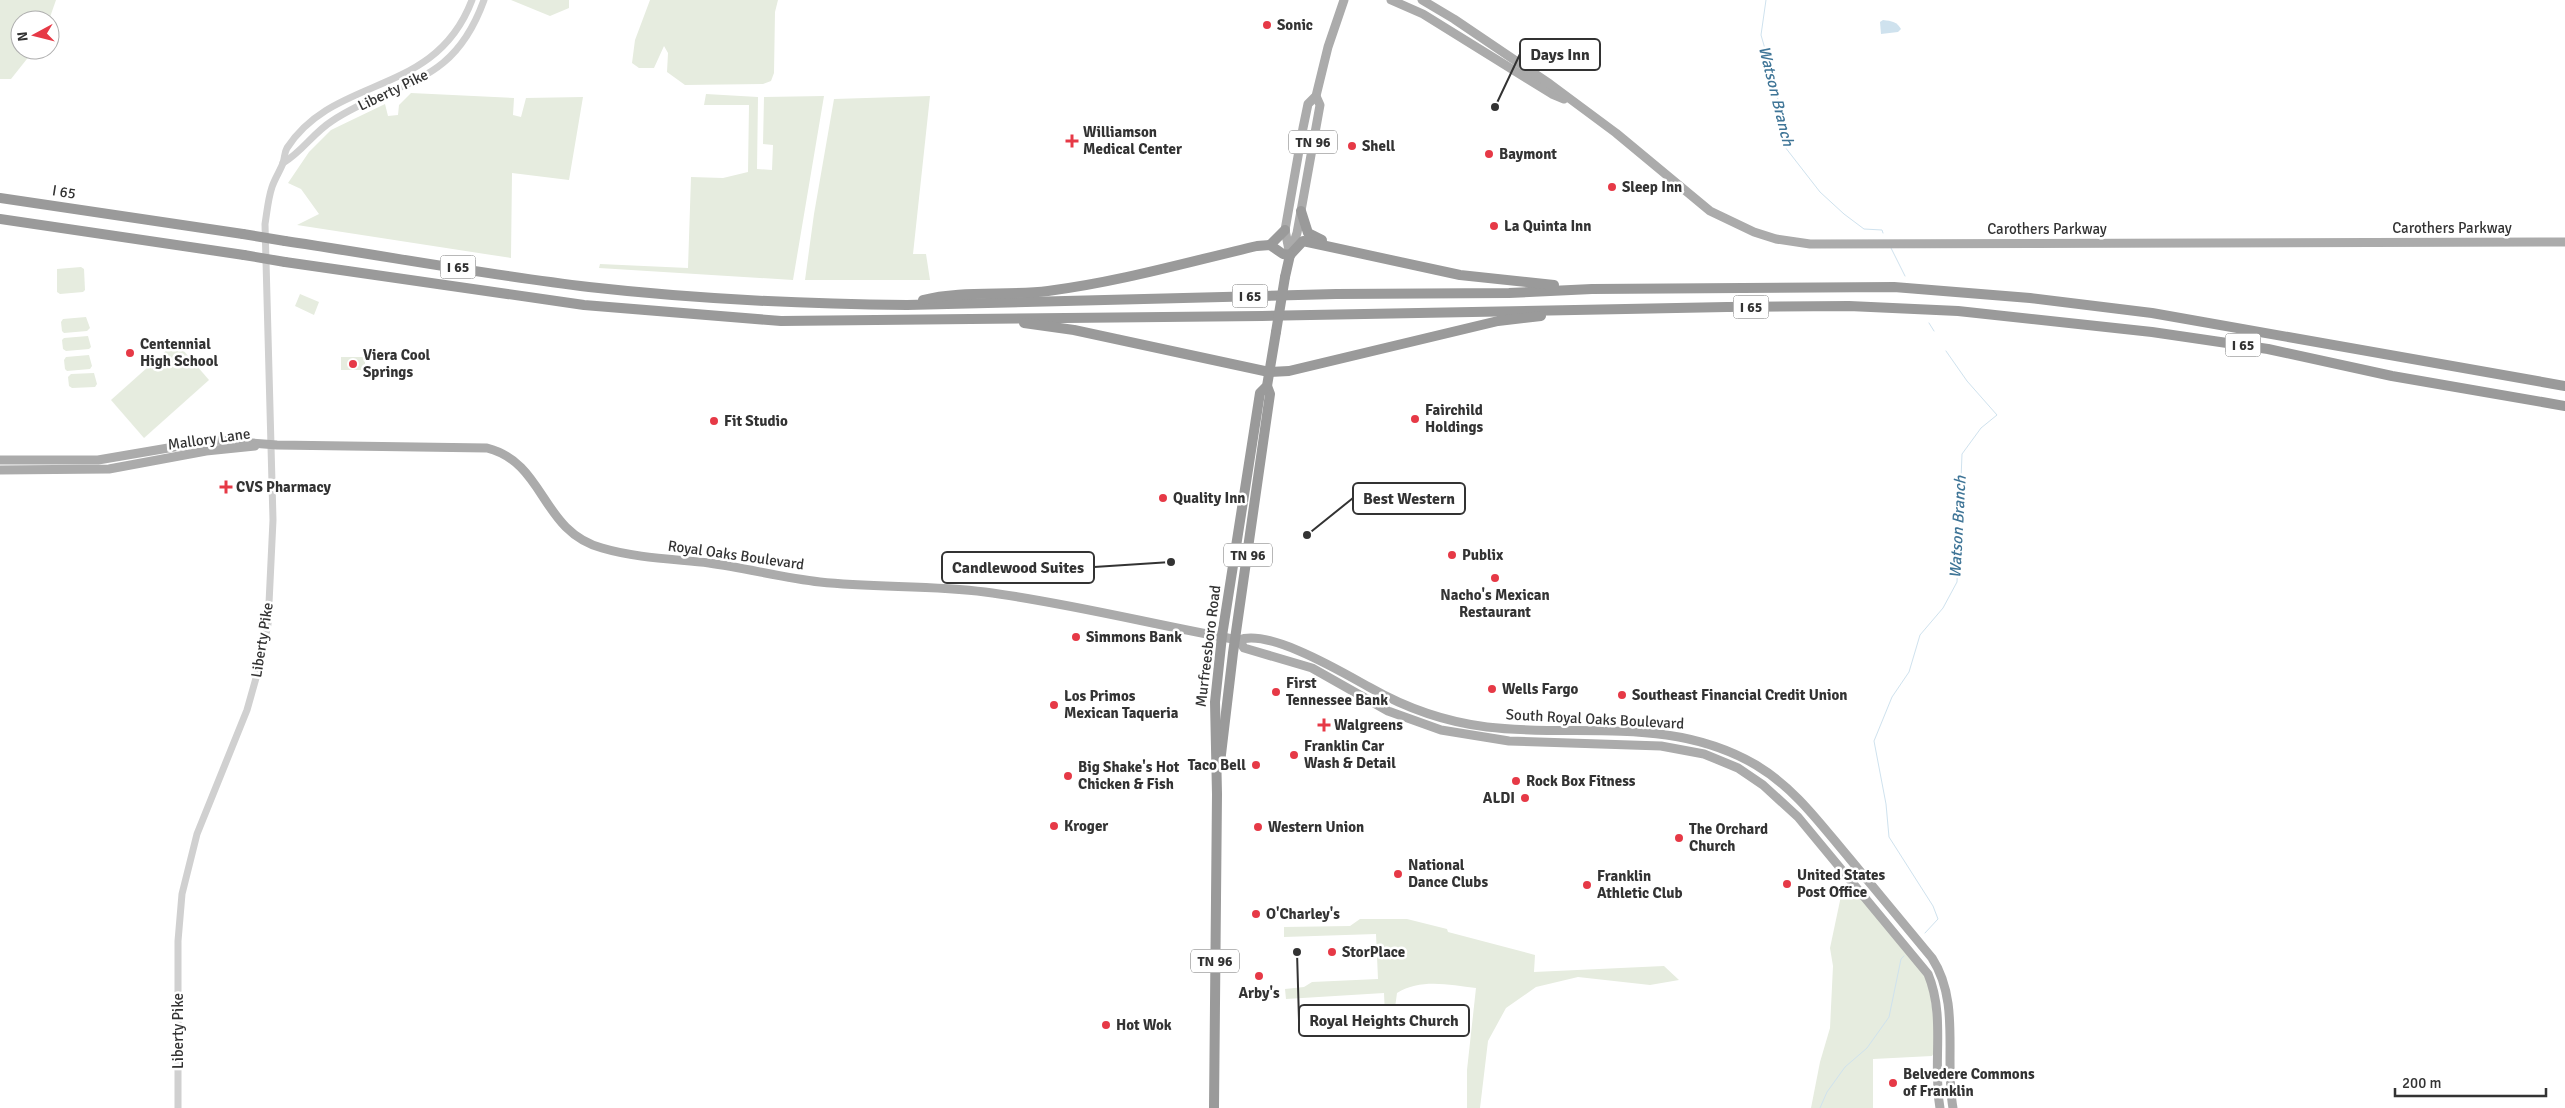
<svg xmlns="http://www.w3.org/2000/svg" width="2565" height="1108" font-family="Signika,sans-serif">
	<rect width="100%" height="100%" fill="#fff"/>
	<g fill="#e6ecdf">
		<path d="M 0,0 L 56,0 L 49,20 L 20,20 L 20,50 L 34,50 L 11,79 L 0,79 Z"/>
		<path d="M 511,0 L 569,0 L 569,8 L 550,16 Z"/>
		<path d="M 650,0 L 778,0 L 775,12 L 774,73 L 771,81 L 763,84 L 685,85 L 667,72 L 668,53 L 664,46 L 654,68 L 639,68 L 632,63 L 635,40 Z"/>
		<path d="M 411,93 L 514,98 L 513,115 L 521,117 L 526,98 L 583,97 L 569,180 L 512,173 L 511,258 L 297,225 L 319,214 L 301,189 L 288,183 L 309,152 L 331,130 L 385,104 L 388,116 L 398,115 L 399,105 Z"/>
		<path d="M 706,94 L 758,97 L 757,169 L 772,170 L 773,145 L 763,144 L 764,97 L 824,96 L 793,280 L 599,268 L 600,264 L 688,268 L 691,177 L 723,178 L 748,172 L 749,105 L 704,105 Z"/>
		<path d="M 930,96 L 913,254 L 926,254 L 930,280 L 805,280 L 814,214 L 834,99 Z"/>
		<path d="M 81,267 L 84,269 L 85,290 L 83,292 L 60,294 L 57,292 L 57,269 Z"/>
		<path d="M 300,294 L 319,302 L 314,315 L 295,306 Z"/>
		<path d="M 86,317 L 90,328 L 87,331 L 64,333 L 62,331 L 61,322 L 63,319 Z"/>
		<path d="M 88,336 L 91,347 L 89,349 L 66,351 L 63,349 L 62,340 L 64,338 Z"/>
		<path d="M 176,342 L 209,380 L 144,438 L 111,400 Z"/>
		<path d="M 89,355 L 92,366 L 90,369 L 67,371 L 65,369 L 64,360 L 66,357 Z"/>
		<rect x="341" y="357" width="24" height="13"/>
		<path d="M 94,373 L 97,384 L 95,387 L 72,388 L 69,386 L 68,377 L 71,374 Z"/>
		<path d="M 1857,886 L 1928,974 L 1937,1048 L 1932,1056 L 1873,1059 L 1873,1108 L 1811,1108 L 1820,1062 L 1830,1028 L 1833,966 L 1830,948 L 1841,896 Z"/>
		<path d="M 1360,919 L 1407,919 L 1447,929 L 1448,932 L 1535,955 L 1534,972 L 1664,966 L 1679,980 L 1650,985 L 1578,977 L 1536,987 L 1506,1008 L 1488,1041 L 1480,1108 L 1467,1108 L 1467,1070 L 1476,988 C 1450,985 1421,978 1397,993 L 1394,1015 L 1385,1016 L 1384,993 L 1286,999 L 1285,989 L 1304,987 L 1312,982 L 1378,979 L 1376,934 L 1284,937 L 1284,927 L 1350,926 Z"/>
	</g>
	<path fill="#cfe2ee" d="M 1883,20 C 1892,21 1897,22 1901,29 L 1898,32 L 1881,34 L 1880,22 Z"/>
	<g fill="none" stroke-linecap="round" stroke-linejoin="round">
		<g stroke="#cfe2ee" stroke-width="1">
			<path d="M 1766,0 L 1761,35 L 1776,87 L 1785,147 L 1820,192 L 1844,214 L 1864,229 L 1882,230 L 1883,233"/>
			<path d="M 1891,248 L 1905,276"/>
			<path d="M 1929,323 L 1934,331"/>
			<path d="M 1925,933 L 1938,919 L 1933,906 L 1889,837 L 1886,804 L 1874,741 L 1892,697 L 1909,672 L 1920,635 L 1943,608 L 1957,582 L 1962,454 L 1981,428 L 1997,415 L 1967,381 L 1946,351"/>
			<path d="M 1820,1108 L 1827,1092 L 1845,1067 L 1867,1048 L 1889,1017 L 1901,959 L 1904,956"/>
		</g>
		<g stroke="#d0d0d0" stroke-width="7">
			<path d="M 283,163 C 302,152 313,133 332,121 C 397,78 452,89 484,0"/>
			<path d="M 178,1108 L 178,941 L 182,894 L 197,834 L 247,710 L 260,664 L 268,624 L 273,520 L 265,224 C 267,212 268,199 272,187 C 275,178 280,171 283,163 C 285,158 284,153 287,148 C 335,74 435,98 472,0"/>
		</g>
		<g stroke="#ababab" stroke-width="9">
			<path d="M 1391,0 L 1423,14 L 1552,94 L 1564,99"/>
			<path d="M 1422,0 L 1454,19 L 1550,84 L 1616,133 L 1710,211 L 1754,232 L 1776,239 L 1810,244 L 2565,242"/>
			<path d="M 1290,254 L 1297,233 L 1320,105 L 1316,96"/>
			<path d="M 1290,255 L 1285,230 L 1303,128 L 1308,104 L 1316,96 L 1328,47 L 1344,0"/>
			<path d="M 0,460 L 98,460 L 215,440 L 277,445 L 487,448 C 546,463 540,531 602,548 C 636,558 673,559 709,563 C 746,568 783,578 820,582 C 875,588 931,585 985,592 C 1070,603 1154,625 1239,640 C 1268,628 1342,672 1369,687 C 1404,707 1446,722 1487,727 C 1580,738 1670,715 1756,765 C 1795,788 1821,825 1850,859 C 1877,892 1905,925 1932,958 C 1961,1003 1944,1058 1953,1108"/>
			<path d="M 0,470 L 109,469 L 206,451 L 255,446"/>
			<path d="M 1239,640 L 1244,648 L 1312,668 L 1388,711 L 1441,730 L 1509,741 L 1661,746 L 1704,754 L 1738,768 L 1763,785 L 1798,817 L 1928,974 C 1946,1017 1932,1064 1940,1108"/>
		</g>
		<g stroke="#9a9a9a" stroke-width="10">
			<path d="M 0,198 L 243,234"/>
			<path d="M 1301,211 L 1308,233 L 1322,240"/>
			<path d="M 0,219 L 244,255"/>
			<path d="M 285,241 C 386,256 487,275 589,287 C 695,299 801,304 907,305 L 1336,294 L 1509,293 L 1592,289 L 1894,287 L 2030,298 L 2152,313 L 2565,386"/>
			<path d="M 1270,245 L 1285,230"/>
			<path d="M 1290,255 L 1303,241 L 1460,275 L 1554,285"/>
			<path d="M 285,262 L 584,305 L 781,321 L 1262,316 L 1727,307 L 1849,306 L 1958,311 L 2152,332 L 2268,349 L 2392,376 L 2565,406"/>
			<path d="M 1285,277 L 1290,255"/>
			<path d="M 923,300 C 961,290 1007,296 1048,291 C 1119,282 1188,262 1257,246 L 1270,245 L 1283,254 L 1290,255"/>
			<path d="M 1024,323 L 1074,330 L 1269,372 L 1289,371 L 1498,321 L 1541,316"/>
			<path d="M 1220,763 L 1233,653 L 1270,394 L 1267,386"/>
			<path d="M 1214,1108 L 1217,794 L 1215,702 L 1222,636 L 1260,393 L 1267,386 L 1276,332"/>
		</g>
		<g stroke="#9a9a9a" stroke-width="10">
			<path d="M 243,234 L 285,241"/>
			<path d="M 244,255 L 285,262"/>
			<path d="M 1276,332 L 1285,277"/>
		</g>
	</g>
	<g fill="#e63946" stroke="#fff" stroke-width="2">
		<circle cx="1267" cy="25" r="5"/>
		<path d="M1069.5 133.5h5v5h5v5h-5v5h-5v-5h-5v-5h5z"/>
		<circle cx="1352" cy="146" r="5"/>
		<circle cx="1489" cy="154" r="5"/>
		<circle cx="1612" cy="187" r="5"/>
		<circle cx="1494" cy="226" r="5"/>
		<circle cx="130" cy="353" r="5"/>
		<circle cx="353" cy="364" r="5"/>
		<circle cx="1415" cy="419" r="5"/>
		<circle cx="714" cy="421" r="5"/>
		<path d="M223.5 479.5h5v5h5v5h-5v5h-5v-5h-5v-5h5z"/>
		<circle cx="1163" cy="498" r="5"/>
		<circle cx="1452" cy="555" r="5"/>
		<circle cx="1495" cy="578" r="5"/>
		<circle cx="1076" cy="637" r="5"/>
		<circle cx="1492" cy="689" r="5"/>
		<circle cx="1276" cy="692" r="5"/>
		<circle cx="1622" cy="695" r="5"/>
		<circle cx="1054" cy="705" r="5"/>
		<path d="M1321.5 717.5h5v5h5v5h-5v5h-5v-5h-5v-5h5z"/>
		<circle cx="1294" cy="755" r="5"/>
		<circle cx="1256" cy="765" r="5"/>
		<circle cx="1068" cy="776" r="5"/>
		<circle cx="1516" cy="781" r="5"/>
		<circle cx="1525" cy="798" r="5"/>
		<circle cx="1054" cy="826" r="5"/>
		<circle cx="1258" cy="827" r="5"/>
		<circle cx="1679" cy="838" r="5"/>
		<circle cx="1398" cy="874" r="5"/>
		<circle cx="1787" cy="884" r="5"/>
		<circle cx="1587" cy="885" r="5"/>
		<circle cx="1256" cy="914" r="5"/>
		<circle cx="1332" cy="952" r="5"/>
		<circle cx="1259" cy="976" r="5"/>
		<circle cx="1106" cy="1025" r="5"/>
		<circle cx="1893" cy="1083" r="5"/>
	</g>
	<g text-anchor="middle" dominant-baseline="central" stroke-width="5" stroke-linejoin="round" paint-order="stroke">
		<g fill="#fff" stroke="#707070" stroke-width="1">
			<rect x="1289" y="130.5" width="48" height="23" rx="4"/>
			<rect x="440.5" y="255.5" width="35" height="23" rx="4"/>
			<rect x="1232.5" y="284.5" width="35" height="23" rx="4"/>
			<rect x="1733.5" y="295.5" width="35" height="23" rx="4"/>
			<rect x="2225.5" y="333.5" width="35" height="23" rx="4"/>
			<rect x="1224" y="543.5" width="48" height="23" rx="4"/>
			<rect x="1191" y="949.5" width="48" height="23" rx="4"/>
		</g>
		<g font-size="14" font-weight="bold" fill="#333">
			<text x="1313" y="142">TN 96</text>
			<text x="458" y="267">I 65</text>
			<text x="1250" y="296">I 65</text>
			<text x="1751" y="307">I 65</text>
			<text x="2243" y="345">I 65</text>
			<text x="1248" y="555">TN 96</text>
			<text x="1215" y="961">TN 96</text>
		</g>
		<g font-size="15" font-weight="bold" fill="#333" stroke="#fff" text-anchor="start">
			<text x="1277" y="25">Sonic</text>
			<text x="1083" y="132">Williamson<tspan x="1083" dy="17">Medical Center</tspan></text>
			<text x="1362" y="146">Shell</text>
			<text x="1499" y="154">Baymont</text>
			<text x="1622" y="187">Sleep Inn</text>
			<text x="1504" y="226">La Quinta Inn</text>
			<text x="140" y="344">Centennial<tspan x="140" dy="17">High School</tspan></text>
			<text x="363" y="355">Viera Cool<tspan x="363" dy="17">Springs</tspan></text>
			<text x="1425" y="410">Fairchild<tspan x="1425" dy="17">Holdings</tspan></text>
			<text x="724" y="421">Fit Studio</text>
			<text x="236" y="487">CVS Pharmacy</text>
			<text x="1173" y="498">Quality Inn</text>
			<text x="1462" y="555">Publix</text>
			<text x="1495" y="595" text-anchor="middle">Nacho's Mexican<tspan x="1495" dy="17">Restaurant</tspan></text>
			<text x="1086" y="637">Simmons Bank</text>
			<text x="1286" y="683">First<tspan x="1286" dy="17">Tennessee Bank</tspan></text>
			<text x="1502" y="689">Wells Fargo</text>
			<text x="1632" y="695">Southeast Financial Credit Union</text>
			<text x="1064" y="696">Los Primos<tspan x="1064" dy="17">Mexican Taqueria</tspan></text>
			<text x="1334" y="725">Walgreens</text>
			<text x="1304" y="746">Franklin Car<tspan x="1304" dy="17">Wash &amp; Detail</tspan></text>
			<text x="1246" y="765" text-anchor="end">Taco Bell</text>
			<text x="1078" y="767">Big Shake's Hot<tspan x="1078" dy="17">Chicken &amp; Fish</tspan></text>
			<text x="1526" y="781">Rock Box Fitness</text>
			<text x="1515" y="798" text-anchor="end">ALDI</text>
			<text x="1064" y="826">Kroger</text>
			<text x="1268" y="827">Western Union</text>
			<text x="1689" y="829">The Orchard<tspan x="1689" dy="17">Church</tspan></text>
			<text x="1408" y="865">National<tspan x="1408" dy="17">Dance Clubs</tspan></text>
			<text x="1797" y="875">United States<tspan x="1797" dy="17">Post Office</tspan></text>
			<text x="1597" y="876">Franklin<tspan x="1597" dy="17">Athletic Club</tspan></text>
			<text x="1266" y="914">O'Charley's</text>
			<text x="1342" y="952">StorPlace</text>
			<text x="1259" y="993" text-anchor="middle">Arby's</text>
			<text x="1116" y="1025">Hot Wok</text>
			<text x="1903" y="1074">Belvedere Commons<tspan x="1903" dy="17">of Franklin</tspan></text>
		</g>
		<g font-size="15" fill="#333" stroke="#fff">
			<text transform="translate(393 90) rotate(-26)">Liberty Pike</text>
			<text transform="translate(64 192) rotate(9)">I 65</text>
			<text x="2452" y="228">Carothers Parkway</text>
			<text x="2047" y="229">Carothers Parkway</text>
			<text transform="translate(209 439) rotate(-8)">Mallory Lane</text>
			<text transform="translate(736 555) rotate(8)">Royal Oaks Boulevard</text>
			<text transform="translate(262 640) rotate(-81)">Liberty Pike</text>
			<text transform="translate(1208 646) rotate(-83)">Murfreesboro Road</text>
			<text transform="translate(1595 719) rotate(3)">South Royal Oaks Boulevard</text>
			<text transform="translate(178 1031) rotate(-90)">Liberty Pike</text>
		</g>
		<g font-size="16" font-style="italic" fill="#3f7597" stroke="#fff">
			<text transform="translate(1776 96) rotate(76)">Watson Branch</text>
			<text transform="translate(1958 527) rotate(-87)">Watson Branch</text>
		</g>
	</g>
	<path fill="none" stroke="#333" stroke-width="2" d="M1495 107L1520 54M1307 535L1353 498M1171 562L1094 567M1297 952L1299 1020"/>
	<g fill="#333" stroke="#fff" stroke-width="2">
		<circle cx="1495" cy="107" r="5"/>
		<circle cx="1307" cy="535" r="5"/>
		<circle cx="1171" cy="562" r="5"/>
		<circle cx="1297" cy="952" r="5"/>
	</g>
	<g fill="#fff" stroke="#333" stroke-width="2">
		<rect x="1520" y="39" width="80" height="31" rx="5"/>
		<rect x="1353" y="483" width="112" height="31" rx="5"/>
		<rect x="942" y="552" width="152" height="31" rx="5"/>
		<rect x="1299" y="1005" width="170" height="31" rx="5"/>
	</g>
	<g font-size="16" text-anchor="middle" font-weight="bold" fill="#333">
		<text x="1560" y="60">Days Inn</text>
		<text x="1409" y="504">Best Western</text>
		<text x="1018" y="573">Candlewood Suites</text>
		<text x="1384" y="1026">Royal Heights Church</text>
	</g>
	<g transform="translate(35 35) rotate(263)"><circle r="24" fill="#ffffff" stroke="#adadad"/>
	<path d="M0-4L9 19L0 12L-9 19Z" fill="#e63946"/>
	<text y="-8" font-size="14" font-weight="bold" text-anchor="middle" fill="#333333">N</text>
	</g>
	<path d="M2395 1088v8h151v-8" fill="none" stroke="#333333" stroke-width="2.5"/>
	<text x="2402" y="1088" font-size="15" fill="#333333" stroke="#ffffff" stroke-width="4" paint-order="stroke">200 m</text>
</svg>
